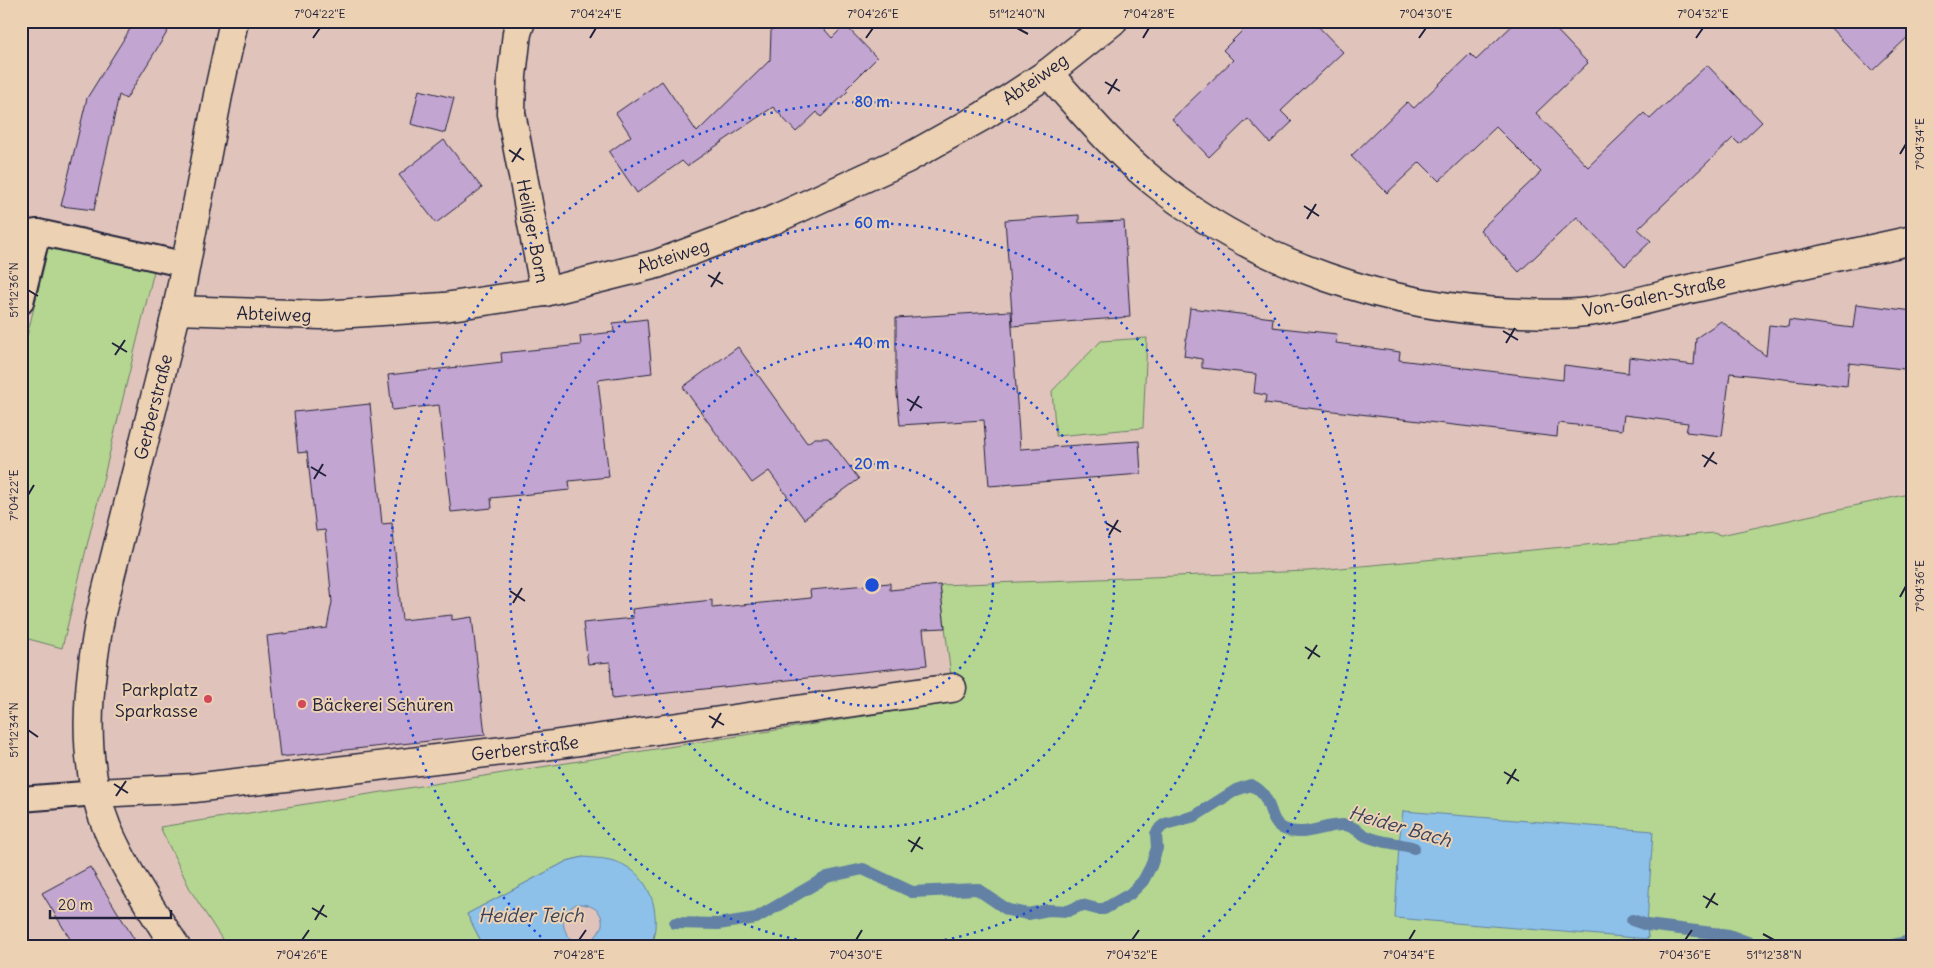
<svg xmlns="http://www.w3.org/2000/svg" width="1934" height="968" font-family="Delius,sans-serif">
	<rect width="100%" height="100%" fill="#e0c4bc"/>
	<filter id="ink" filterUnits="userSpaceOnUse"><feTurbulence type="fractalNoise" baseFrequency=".02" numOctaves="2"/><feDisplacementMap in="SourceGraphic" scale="10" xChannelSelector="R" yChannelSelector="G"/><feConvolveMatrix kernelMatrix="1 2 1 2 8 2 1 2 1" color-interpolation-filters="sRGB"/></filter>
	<g filter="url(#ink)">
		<g fill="#b4d690" stroke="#6b7c66" fill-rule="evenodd">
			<path d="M 49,245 L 154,271 L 62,648 L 21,637 L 21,361 Z"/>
			<path d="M 1147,338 L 1143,428 L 1056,436 L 1052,391 L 1101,341 Z"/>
			<path d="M 1913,493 L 1913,947 L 651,947 L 655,935 L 583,857 L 567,861 L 467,914 L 484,947 L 227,947 L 191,891 L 160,827 L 954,702 L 940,585 L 1308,571 L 1713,533 L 1721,535 ZM 1403,811 L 1647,925 L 1648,939 Z"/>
		</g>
		<g fill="#8dc1ea" stroke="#6281a4" fill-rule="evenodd">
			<path d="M 1403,811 L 1653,831 L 1647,925 L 1648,939 L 1395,918 L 1399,843 Z"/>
			<path d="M 583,857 C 592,858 602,858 610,860 C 650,869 663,912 651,947 L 484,947 L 467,914 L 567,861 ZM 576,904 C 589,903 604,910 602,925 C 601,930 597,935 594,938 C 571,953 549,920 576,904 Z"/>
		</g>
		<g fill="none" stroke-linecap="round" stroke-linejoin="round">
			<g stroke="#6281a4" stroke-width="12">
				<path d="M 1632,920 L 1647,925 L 1729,935 L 1761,947"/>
				<path d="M 675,923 L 718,924 L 756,918 L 827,877 L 863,869 L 912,892 L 977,889 L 1008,910 L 1028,914 L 1048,910 L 1068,911 L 1082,905 L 1097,909 L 1104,909 L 1130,894 L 1143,881 L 1151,866 L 1157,848 L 1156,834 L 1160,828 L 1165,824 L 1195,816 L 1236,790 L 1251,785 C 1275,796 1266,821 1284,829 C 1305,838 1324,824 1345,825 C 1353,826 1359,832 1366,836 C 1380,843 1399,843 1414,848"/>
				<path d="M 1885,947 L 1913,940"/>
			</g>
		</g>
		<g fill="#c3a5d2" stroke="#22223b">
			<path d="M 135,21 L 174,21 L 126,99 L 119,95 L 94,210 L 61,206 L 87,98 Z"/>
			<path d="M 781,21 L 817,21 L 832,38 L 845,25 L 877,58 L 846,89 L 848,91 L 821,117 L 817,112 L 796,132 L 773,107 L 687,166 L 682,161 L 637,193 L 609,152 L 631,136 L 616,113 L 662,81 L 697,132 L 770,60 L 771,31 Z"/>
			<path d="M 1252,21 L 1313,21 L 1343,52 L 1281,111 L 1292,122 L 1270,143 L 1248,119 L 1209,157 L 1172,119 L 1233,60 L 1223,50 Z"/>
			<path d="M 1517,21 L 1548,21 L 1588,63 L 1536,113 L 1588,167 L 1644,113 L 1650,119 L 1707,65 L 1762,122 L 1739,144 L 1733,138 L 1643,224 L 1638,229 L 1651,241 L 1625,266 L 1577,217 L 1519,272 L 1480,230 L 1541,172 L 1496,127 L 1439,181 L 1420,162 L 1387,193 L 1351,156 L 1407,102 L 1414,108 L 1470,54 L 1476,60 Z"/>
			<path d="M 1824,21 L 1913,21 L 1913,32 L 1872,71 Z"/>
			<path d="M 419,90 L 454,98 L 445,133 L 411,124 Z"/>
			<path d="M 444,140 L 482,188 L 436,223 L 399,175 Z"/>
			<path d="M 1079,215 L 1079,223 L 1124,221 L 1130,317 L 1013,326 L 1005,220 Z"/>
			<path d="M 1856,304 L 1913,311 L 1913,370 L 1849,363 L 1847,386 L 1730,373 L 1722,436 L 1686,432 L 1688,423 L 1624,415 L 1622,430 L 1558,423 L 1557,437 L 1265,403 L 1266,395 L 1254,393 L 1256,374 L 1202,368 L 1202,359 L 1184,356 L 1190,308 L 1273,318 L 1272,327 L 1337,334 L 1336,343 L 1400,352 L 1399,360 L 1563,380 L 1564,365 L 1628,373 L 1629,357 L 1694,365 L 1696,338 L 1721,321 L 1766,356 L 1769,325 L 1788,327 L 1789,320 L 1853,328 Z"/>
			<path d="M 1011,311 L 1020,449 L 1139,441 L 1141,474 L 989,486 L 984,420 L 900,425 L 896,383 L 896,318 Z"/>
			<path d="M 647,319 L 652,373 L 598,380 L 609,477 L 569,481 L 570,490 L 491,498 L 492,508 L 451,512 L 439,405 L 392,410 L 388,375 L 502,362 L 501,353 L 581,345 L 580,336 L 614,332 L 613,323 Z"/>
			<path d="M 738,347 L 807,443 L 815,438 L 828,438 L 859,479 L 804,519 L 769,471 L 752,483 L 683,387 Z"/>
			<path d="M 370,404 L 382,524 L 392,523 L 402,620 L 452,615 L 452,620 L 472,617 L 485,735 L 280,757 L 267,636 L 327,628 L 332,602 L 325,530 L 316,531 L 307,452 L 298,453 L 294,412 Z"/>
			<path d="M 890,583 L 890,590 L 940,585 L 945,628 L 923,629 L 927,665 L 612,699 L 610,662 L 588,664 L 583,623 L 633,618 L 632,609 L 712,600 L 712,608 L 811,598 L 810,590 Z"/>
			<path d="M 90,867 L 139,947 L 75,947 L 42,893 Z"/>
		</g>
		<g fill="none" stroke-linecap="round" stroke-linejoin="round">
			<g stroke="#22223b" stroke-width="28">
				<g id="service">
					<path d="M 21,234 L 38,232 L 187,265"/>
					<path d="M 21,302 L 38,232"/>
					<path d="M 21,799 L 97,793"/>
				</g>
			</g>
			<g stroke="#22223b" stroke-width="31">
				<g id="minor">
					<path d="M 521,21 L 517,33 L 512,76 L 511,113 L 545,292"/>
					<path d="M 1048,73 C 1082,111 1114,150 1154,182 C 1256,265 1390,309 1520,313 C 1542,314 1565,315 1587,312 C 1623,307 1658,296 1694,288 C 1767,272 1840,256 1913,240"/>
					<path d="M 177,310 L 321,315 L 444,307 L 545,292 L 657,264 L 771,221 L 906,159 L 983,116 L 1048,73 L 1113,21"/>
					<path d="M 97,793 L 194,788 L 545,746 L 952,688"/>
					<path d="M 176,947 C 151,908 125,870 107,828 C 79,760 88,682 101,613 L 177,310 L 219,90 L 234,21"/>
				</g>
			</g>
			<use href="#service" stroke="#ecd1b3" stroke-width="24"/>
			<use href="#minor" stroke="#ecd1b3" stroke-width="28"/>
		</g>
	</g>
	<path fill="none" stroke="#22223b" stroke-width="2" d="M 1017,28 L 1028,34M 313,38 L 320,28M 590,38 L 596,28M 866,38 L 873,28M 1143,38 L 1149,28M 1419,38 L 1426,28M 1696,38 L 1703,28M 1105,82 L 1120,91M 1108,94 L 1117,79M 509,150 L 524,160M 1900,154 L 1906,144M 512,162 L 521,148M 1304,206 L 1319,216M 1307,219 L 1316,204M 708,275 L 723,284M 711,287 L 720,272M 28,290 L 38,296M 1503,331 L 1518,340M 112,343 L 127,352M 1506,343 L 1515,328M 115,355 L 125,340M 907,399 L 922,408M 910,411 L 919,396M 1702,455 L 1717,464M 311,467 L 326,476M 1704,467 L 1714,452M 314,479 L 323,464M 28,495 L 34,485M 1106,523 L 1121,532M 1109,535 L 1118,520M 510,591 L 525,601M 1900,597 L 1906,586M 513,603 L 522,588M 1305,647 L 1320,657M 1308,659 L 1317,645M 709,716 L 724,725M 712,728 L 721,713M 28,730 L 38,737M 1504,772 L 1519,781M 114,784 L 128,793M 1507,784 L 1516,769M 116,796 L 126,781M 908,840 L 923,849M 911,852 L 920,837M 1703,896 L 1718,905M 312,908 L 327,917M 1706,908 L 1715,893M 315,920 L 324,905M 1763,934 L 1774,940M 302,940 L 309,930M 579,940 L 586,930M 856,940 L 862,930M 1132,940 L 1139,930M 1409,940 L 1415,930M 1685,940 L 1692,930"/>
	<g fill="none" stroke="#1d4ed8" stroke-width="2.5" stroke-dasharray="2.5 5">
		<circle cx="872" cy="585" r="121"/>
		<circle cx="872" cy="585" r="242"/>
		<path d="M856 947A362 362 0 1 1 888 947"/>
		<path d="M552 947A483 483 0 1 1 1192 947"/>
	</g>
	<g fill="#d1495b" stroke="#ecd1b3" stroke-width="2">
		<circle cx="208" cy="699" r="5"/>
		<circle cx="302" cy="704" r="5"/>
	</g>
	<g text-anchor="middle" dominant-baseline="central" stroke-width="4" stroke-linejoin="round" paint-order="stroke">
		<g font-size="18" fill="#22223b" stroke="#ecd1b3">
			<text transform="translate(1035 79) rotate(-35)">Abteiweg</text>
			<text transform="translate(533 231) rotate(79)">Heiliger Born</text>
			<text transform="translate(673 256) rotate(-18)">Abteiweg</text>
			<text transform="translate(1654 296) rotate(-12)">Von-Galen-Straße</text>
			<text transform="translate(274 314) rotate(2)">Abteiweg</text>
			<text transform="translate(153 407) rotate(-76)">Gerberstraße</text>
			<text transform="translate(525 748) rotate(-7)">Gerberstraße</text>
		</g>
		<g font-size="18" fill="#22223b" stroke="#ecd1b3" text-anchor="end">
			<text x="198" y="689">Parkplatz<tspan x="198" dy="21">Sparkasse</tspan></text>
			<text x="312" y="704" text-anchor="start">Bäckerei Schüren</text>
		</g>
		<g font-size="19" font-style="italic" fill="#37425e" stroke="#ecd1b3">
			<text transform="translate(1400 826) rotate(16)">Heider Bach</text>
			<text x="531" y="915">Heider Teich</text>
		</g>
	</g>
	<circle cx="872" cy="585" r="8" fill="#1d4ed8" stroke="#ecd1b3" stroke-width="2.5"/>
	<g font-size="15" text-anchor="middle" font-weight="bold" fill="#1d4ed8" stroke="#ecd1b3" stroke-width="4" stroke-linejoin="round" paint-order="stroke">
		<text x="872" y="107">80 m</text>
		<text x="872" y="228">60 m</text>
		<text x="872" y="348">40 m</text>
		<text x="872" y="469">20 m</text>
	</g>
	<rect width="1934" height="968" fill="none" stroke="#ecd1b3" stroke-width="55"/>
	<path d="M50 910v8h121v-8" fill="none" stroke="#22223b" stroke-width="2.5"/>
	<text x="58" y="910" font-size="15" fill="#22223b" stroke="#ecd1b3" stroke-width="4" paint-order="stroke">20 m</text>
	<rect x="28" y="28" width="1878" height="912" fill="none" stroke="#22223b" stroke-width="2"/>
	<g font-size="12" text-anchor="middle" fill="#22223b">
		<text x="320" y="18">7°04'22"E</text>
		<text x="596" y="18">7°04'24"E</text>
		<text x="873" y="18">7°04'26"E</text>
		<text x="1017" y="18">51°12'40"N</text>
		<text x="1149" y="18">7°04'28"E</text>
		<text x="1426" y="18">7°04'30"E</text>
		<text x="1703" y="18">7°04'32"E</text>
		<text transform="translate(1920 144) rotate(-90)" y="4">7°04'34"E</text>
		<text transform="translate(14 290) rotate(-90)" y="4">51°12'36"N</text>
		<text transform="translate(14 495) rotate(-90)" y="4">7°04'22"E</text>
		<text transform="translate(1920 586) rotate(-90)" y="4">7°04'36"E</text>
		<text transform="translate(14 730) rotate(-90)" y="4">51°12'34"N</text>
		<text x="302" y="959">7°04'26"E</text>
		<text x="579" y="959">7°04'28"E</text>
		<text x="856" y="959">7°04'30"E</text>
		<text x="1132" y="959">7°04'32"E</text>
		<text x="1409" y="959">7°04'34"E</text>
		<text x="1685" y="959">7°04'36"E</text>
		<text x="1774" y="959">51°12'38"N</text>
	</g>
</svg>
